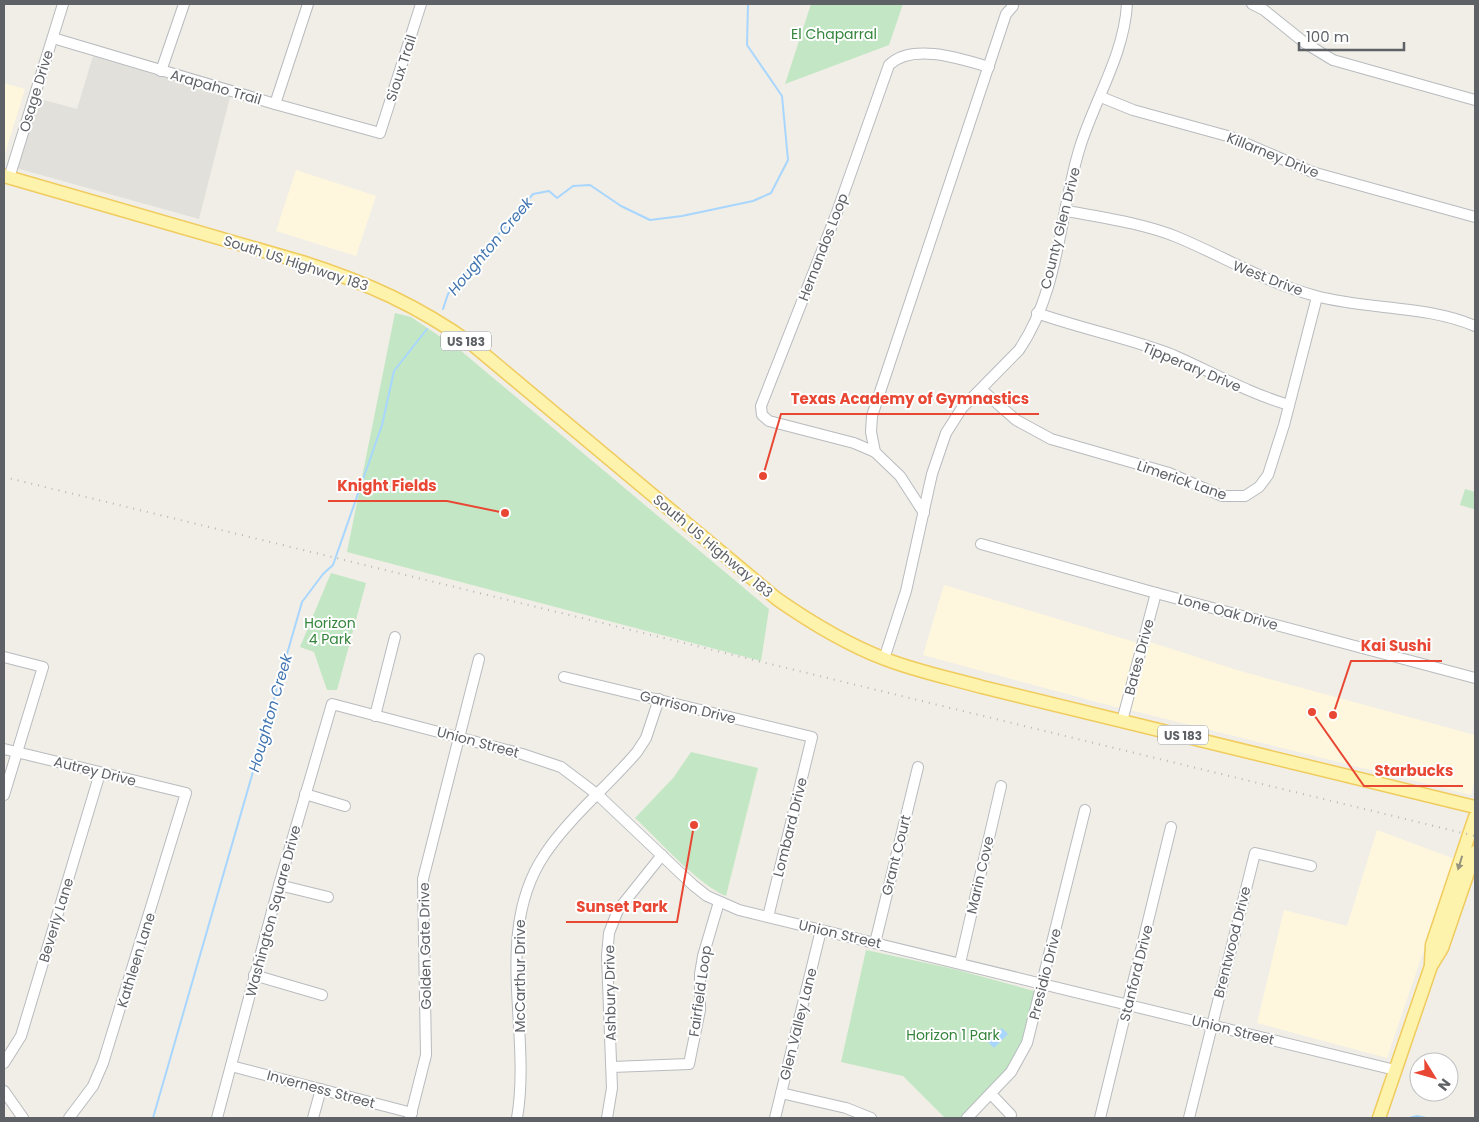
<svg xmlns="http://www.w3.org/2000/svg" width="1479" height="1122" font-family="Poppins,sans-serif">
	<rect width="100%" height="100%" fill="#f0eee6"/>
	<g fill="#fef7dd">
		<path d="M 4,83 L 25,89 L 4,157 Z"/>
		<path d="M 296,170 L 376,196 L 356,256 L 276,231 Z"/>
		<path d="M 944,585 L 1138,643 L 1119,708 L 923,655 Z"/>
		<path d="M 1150,642 L 1240,671 L 1475,735 L 1475,779 L 1471,795 L 1130,710 Z"/>
		<path d="M 1377,830 L 1455,859 L 1387,1058 L 1257,1023 L 1284,910 L 1347,926 Z"/>
	</g>
	<path fill="#e1e0da" d="M 93,56 L 230,97 L 199,219 L 16,168 L 40,99 L 77,109 Z"/>
	<g fill="#c3e7c4">
		<path d="M 811,4 L 903,4 L 889,45 L 785,84 Z"/>
		<path d="M 395,313 L 411,317 L 460,350 L 769,609 L 761,661 L 347,552 Z"/>
		<path d="M 1465,489 L 1475,492 L 1474,509 L 1460,505 Z"/>
		<path d="M 331,573 L 366,583 L 337,690 L 327,690 L 314,652 L 300,647 Z"/>
		<path d="M 691,752 L 758,768 L 726,896 C 697,884 659,840 635,818 L 674,777 Z"/>
		<path d="M 866,950 L 954,969 L 1034,991 L 1036,997 C 1032,1010 1030,1025 1025,1038 C 1013,1071 985,1094 961,1118 L 945,1118 L 903,1076 L 841,1062 Z"/>
	</g>
	<path fill="#a8d6fe" d="M 1002,1028 L 1008,1034 L 994,1048 L 988,1042 Z"/>
	<g fill="none" stroke-linecap="round" stroke-linejoin="round">
		<g stroke="#a8d6fe" stroke-width="2">
			<path d="M 443,309 L 448,294 L 533,194 L 549,191 L 557,198 L 573,186 L 590,185 L 621,206 L 650,220 L 682,216 L 753,201 L 771,193 L 788,160 L 782,96 L 747,45 L 748,4"/>
			<path d="M 153,1118 L 302,602 L 323,574 L 333,565 L 382,425 L 394,371 L 427,329"/>
			<path d="M 1409,1118 L 1417,1116 L 1426,1118"/>
		</g>
		<g stroke="#b8bbbf" stroke-width="12">
			<g id="minor">
				<path d="M 1252,4 L 1264,10 L 1305,43 L 1333,60 L 1475,100"/>
				<path d="M 53,38 L 275,104 L 380,133 L 421,4"/>
				<path d="M 161,71 L 184,4"/>
				<path d="M 1101,97 L 1133,110 L 1231,137 L 1312,172 L 1475,217"/>
				<path d="M 275,104 L 308,4"/>
				<path d="M 9,178 L 63,4"/>
				<path d="M 1067,211 C 1104,218 1142,223 1177,237 C 1225,257 1264,282 1316,296 C 1368,310 1426,305 1475,326"/>
				<path d="M 1037,313 C 1082,329 1129,338 1173,355 C 1212,372 1248,393 1289,405"/>
				<path d="M 982,390 L 1016,420 L 1051,439 L 1169,473 L 1222,496 L 1245,496 L 1259,487 L 1268,475 L 1284,425 L 1317,297"/>
				<path d="M 875,452 L 854,443 L 769,421 L 762,415 L 761,406 L 836,215 L 889,65 C 912,42 962,59 989,67"/>
				<path d="M 924,513 L 900,476 L 875,452 L 871,432 L 872,416 L 1006,14 L 1013,6"/>
				<path d="M 981,544 L 1156,593 L 1475,678"/>
				<path d="M 4,657 L 43,667 L 4,795"/>
				<path d="M 884,659 L 906,591 L 932,474 L 946,433 L 962,408 L 1019,350 C 1060,290 1059,214 1080,147 C 1095,99 1124,55 1127,4"/>
				<path d="M 564,677 L 812,737 L 768,917"/>
				<path d="M 375,716 L 395,637"/>
				<path d="M 1122,721 L 1156,593"/>
				<path d="M 4,749 L 186,793 L 103,1063 L 93,1086 L 69,1118"/>
				<path d="M 305,794 L 345,806"/>
				<path d="M 279,885 L 328,897"/>
				<path d="M 875,943 L 918,767"/>
				<path d="M 960,963 L 1001,786"/>
				<path d="M 254,975 L 322,995"/>
				<path d="M 4,1063 L 21,1036 L 100,773"/>
				<path d="M 231,1066 L 412,1113"/>
				<path d="M 612,1067 L 689,1064 L 700,1010 L 700,974 L 703,956 L 719,902"/>
				<path d="M 4,1091 L 23,1118"/>
				<path d="M 781,1093 L 846,1108 L 871,1118"/>
				<path d="M 991,1094 L 1011,1115"/>
				<path d="M 217,1118 L 279,885 L 332,704 L 522,754 L 561,767 L 598,795 L 693,885 L 707,896 L 739,910 L 1395,1070"/>
				<path d="M 313,1118 L 321,1089"/>
				<path d="M 410,1118 L 426,1055 L 423,879 L 479,659"/>
				<path d="M 517,1118 C 532,1031 492,932 545,854 C 568,819 609,785 637,752 L 646,738 L 659,699"/>
				<path d="M 607,1118 L 612,1088 L 607,956 L 609,933 L 618,910 L 662,855"/>
				<path d="M 775,1118 L 821,930"/>
				<path d="M 967,1118 L 1011,1072 L 1027,1043 L 1085,810"/>
				<path d="M 1100,1118 L 1171,827"/>
				<path d="M 1189,1118 L 1255,853 L 1311,866"/>
			</g>
		</g>
		<g stroke="#f0cb5e" stroke-width="15">
			<g id="major">
				<path d="M 4,176 L 302,262 C 367,283 417,305 473,345 L 777,599 C 810,622 846,644 885,659 C 916,671 949,678 982,687 L 1475,807"/>
				<path d="M 1431,963 L 1432,945 L 1475,817"/>
				<path d="M 1379,1118 L 1431,966 L 1442,948 L 1475,852"/>
			</g>
		</g>
		<use href="#minor" stroke="#fff" stroke-width="10"/>
		<use href="#major" stroke="#fef3ac" stroke-width="12"/>
		<path stroke="#b6b7b7" stroke-width="2" stroke-dasharray="1 6" stroke-linecap="butt" d="M 4,477 L 1475,836"/>
	</g>
	<defs><path id="oneway-solid" d="M-6-.8H1V-3.2L6.5 0L1 3.2V.8H-6Z" transform="scale(1.25)"/></defs>
	<use fill="#96947e" href="#oneway-solid" transform="translate(1460 863) rotate(107)"/>
	<g text-anchor="middle" dominant-baseline="central" stroke-width="4" stroke-linejoin="round" paint-order="stroke">
		<g fill="#fff" stroke="#8e9094" stroke-width="1">
			<rect x="441" y="331.5" width="50" height="19" rx="4"/>
			<rect x="1158" y="725.5" width="50" height="19" rx="4"/>
		</g>
		<g font-size="12" font-weight="bold" fill="#5e6166">
			<text x="466" y="341">US 183</text>
			<text x="1183" y="735">US 183</text>
		</g>
		<g font-size="14" fill="#36853c" stroke="#fff">
			<text x="834" y="34">El Chaparral</text>
			<text x="330" y="623">Horizon<tspan x="330" dy="16">4 Park</tspan></text>
			<text x="953" y="1035">Horizon 1 Park</text>
		</g>
		<g font-size="14" fill="#5e6166" stroke="#fff">
			<text transform="translate(401 68) rotate(-72)">Sioux Trail</text>
			<text transform="translate(216 87) rotate(16)">Arapaho Trail</text>
			<text transform="translate(36 91) rotate(-73)">Osage Drive</text>
			<text transform="translate(1273 155) rotate(22)">Killarney Drive</text>
			<text transform="translate(1060 228) rotate(-76)">County Glen Drive</text>
			<text transform="translate(823 247) rotate(-69)">Hernandos Loop</text>
			<text transform="translate(296 263) rotate(18)">South US Highway 183</text>
			<text transform="translate(1268 278) rotate(21)">West Drive</text>
			<text transform="translate(1192 367) rotate(23)">Tipperary Drive</text>
			<text transform="translate(1182 480) rotate(19)">Limerick Lane</text>
			<text transform="translate(713 546) rotate(40)">South US Highway 183</text>
			<text transform="translate(1228 612) rotate(15)">Lone Oak Drive</text>
			<text transform="translate(1139 657) rotate(-75)">Bates Drive</text>
			<text transform="translate(688 707) rotate(14)">Garrison Drive</text>
			<text transform="translate(478 742) rotate(15)">Union Street</text>
			<text transform="translate(95 771) rotate(14)">Autrey Drive</text>
			<text transform="translate(790 827) rotate(-76)">Lombard Drive</text>
			<text transform="translate(896 855) rotate(-76)">Grant Court</text>
			<text transform="translate(980 875) rotate(-77)">Marin Cove</text>
			<text transform="translate(273 911) rotate(-75)">Washington Square Drive</text>
			<text transform="translate(56 920) rotate(-73)">Beverly Lane</text>
			<text transform="translate(840 934) rotate(13)">Union Street</text>
			<text transform="translate(1232 942) rotate(-76)">Brentwood Drive</text>
			<text transform="translate(425 946) rotate(-91)">Golden Gate Drive</text>
			<text transform="translate(136 960) rotate(-73)">Kathleen Lane</text>
			<text transform="translate(1136 973) rotate(-76)">Stanford Drive</text>
			<text transform="translate(1045 974) rotate(-76)">Presidio Drive</text>
			<text transform="translate(520 976) rotate(-90)">McCarthur Drive</text>
			<text transform="translate(700 991) rotate(-82)">Fairfield Loop</text>
			<text transform="translate(610 993) rotate(-91)">Ashbury Drive</text>
			<text transform="translate(798 1024) rotate(-76)">Glen Valley Lane</text>
			<text transform="translate(1233 1030) rotate(14)">Union Street</text>
			<text transform="translate(321 1089) rotate(15)">Inverness Street</text>
		</g>
		<g font-size="15" font-style="italic" fill="#4376b1" stroke="#fff">
			<text transform="translate(490 246) rotate(-50)">Houghton Creek</text>
			<text transform="translate(270 713) rotate(-74)">Houghton Creek</text>
		</g>
	</g>
	<path fill="none" stroke="#e84734" stroke-width="2" d="M763 476L781 414H1039M505 513L447 501H328M1333 715L1351 661H1442M1312 712L1364 786H1463M694 825L677 922H566"/>
	<g fill="#e84734" stroke="#fff" stroke-width="2">
		<circle cx="763" cy="476" r="5"/>
		<circle cx="505" cy="513" r="5"/>
		<circle cx="1333" cy="715" r="5"/>
		<circle cx="1312" cy="712" r="5"/>
		<circle cx="694" cy="825" r="5"/>
	</g>
	<g font-size="15" text-anchor="middle" font-weight="bold" fill="#e84734" stroke="#fff" stroke-width="4" stroke-linejoin="round" paint-order="stroke">
		<text x="910" y="404">Texas Academy of Gymnastics</text>
		<text x="387" y="491">Knight Fields</text>
		<text x="1396" y="651">Kai Sushi</text>
		<text x="1414" y="776">Starbucks</text>
		<text x="622" y="912">Sunset Park</text>
	</g>
	<rect width="1479" height="1122" fill="none" stroke="#5e6166" stroke-width="10"/>
	<g transform="translate(1434 1077) rotate(127)"><circle r="24" fill="#ffffff" stroke="#bfc0c2"/>
	<path d="M0-4L9 19L0 12L-9 19Z" fill="#e84734"/>
	<text y="-8" font-size="14" font-weight="bold" text-anchor="middle" fill="#5e6166">N</text>
	</g>
	<path d="M1299 42v8h105v-8" fill="none" stroke="#5e6166" stroke-width="2.5"/>
	<text x="1306" y="42" font-size="15" fill="#5e6166" stroke="#ffffff" stroke-width="4" paint-order="stroke">100 m</text>
</svg>
